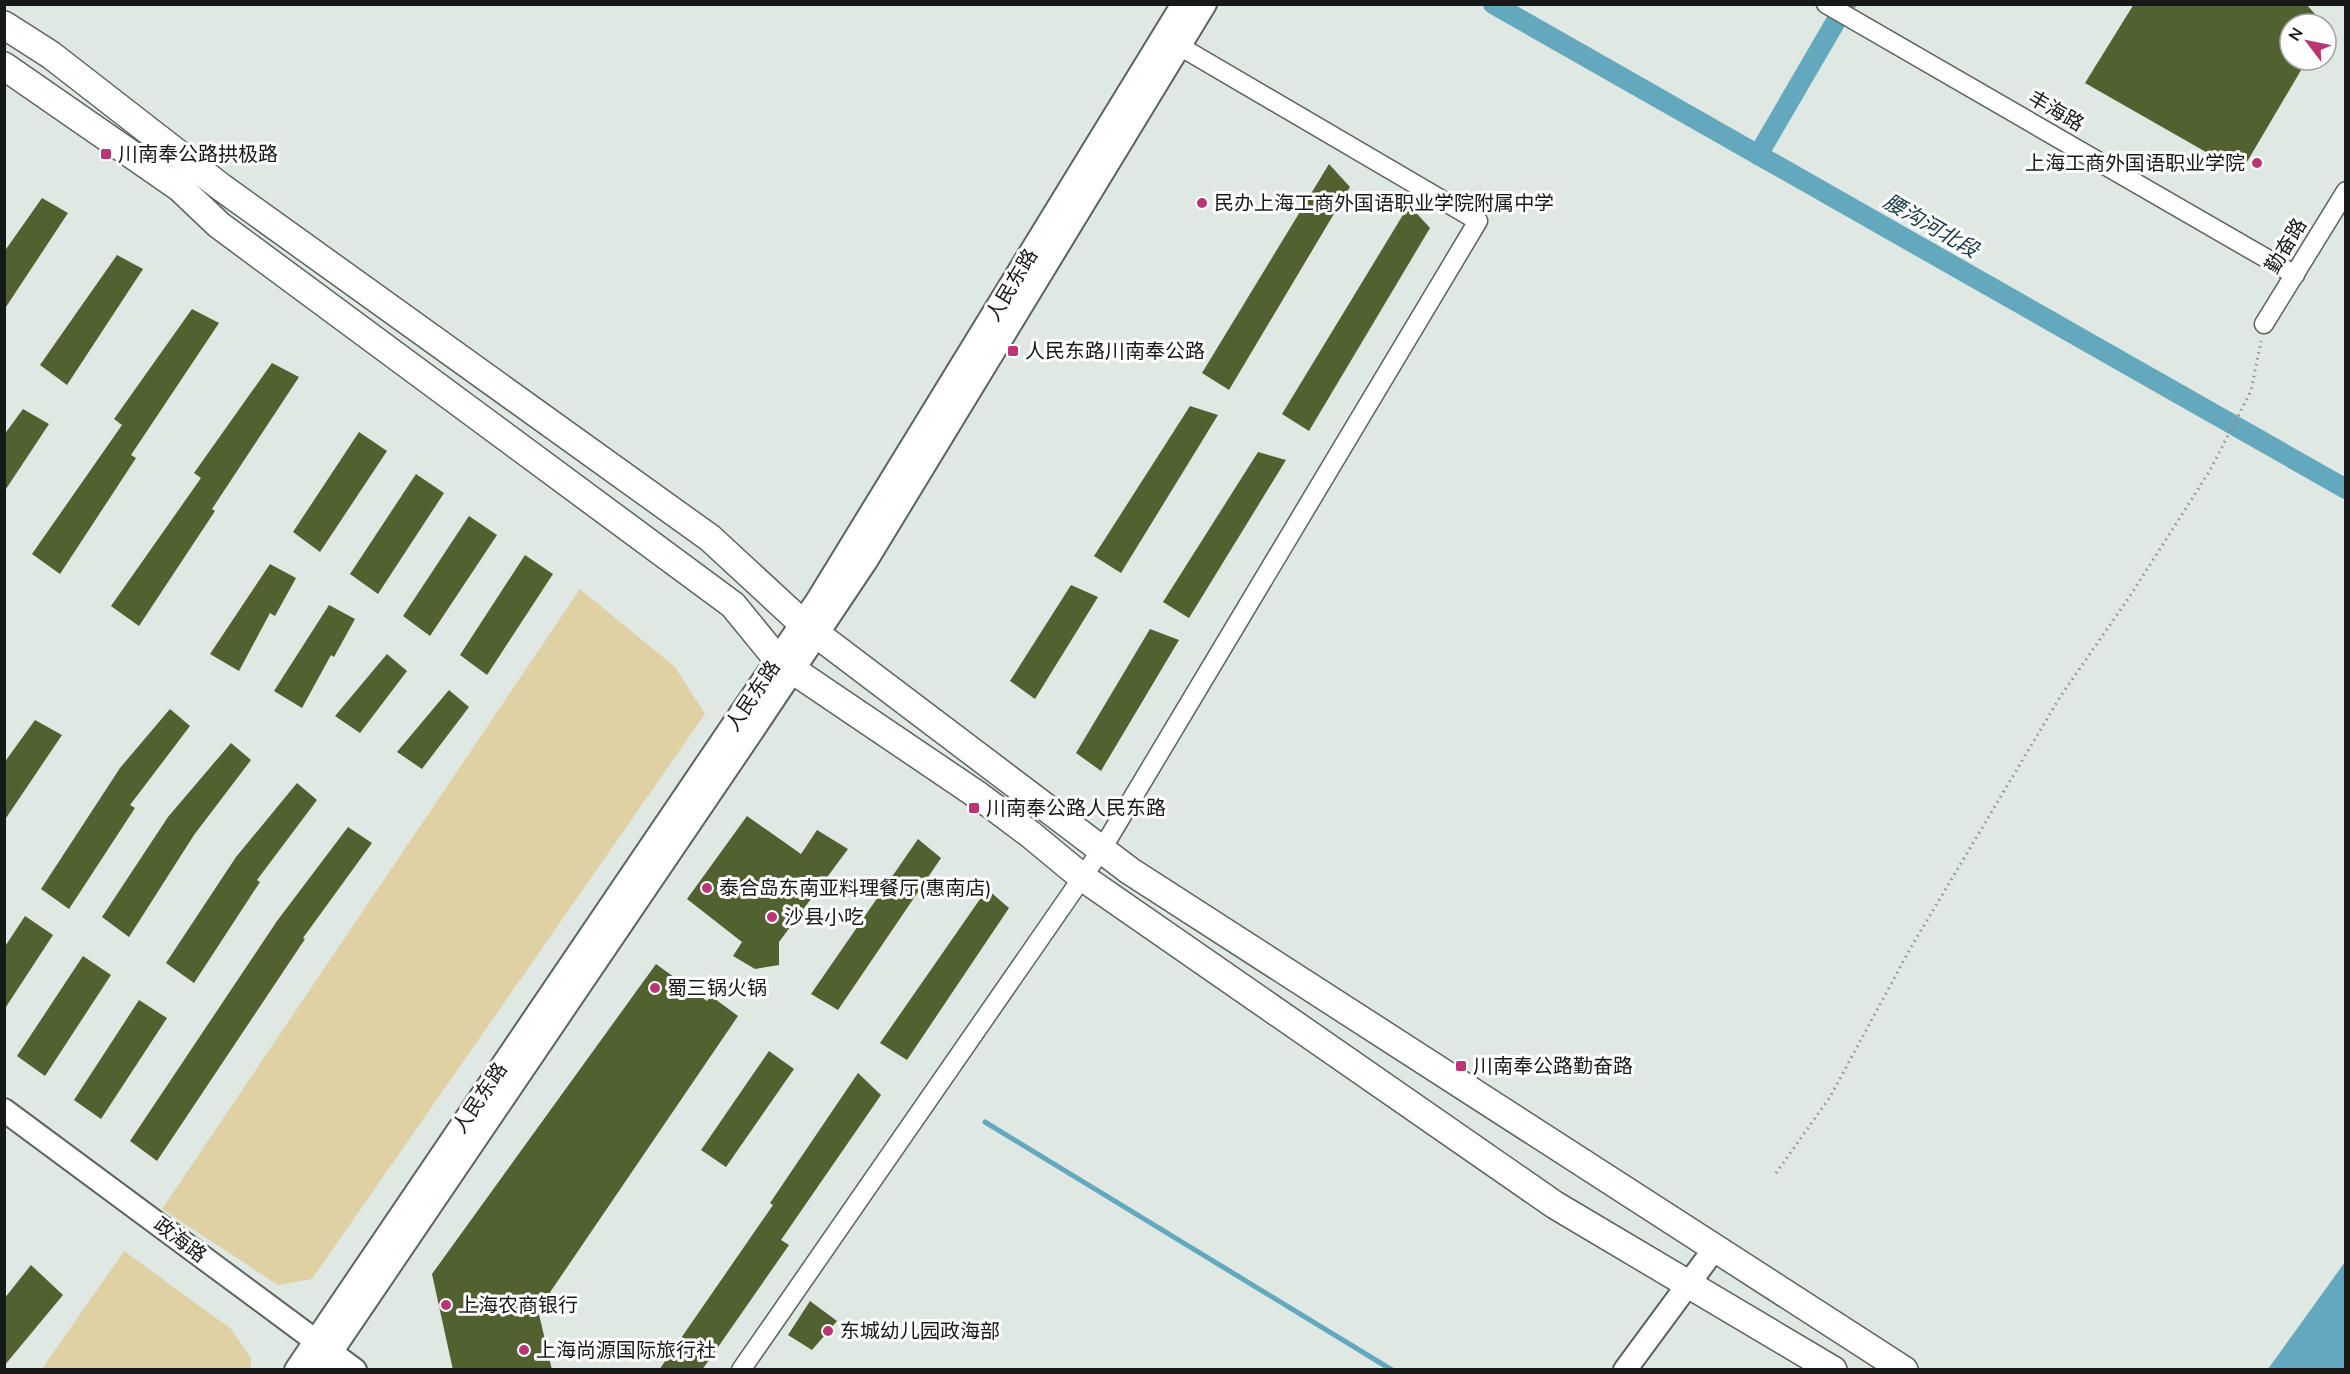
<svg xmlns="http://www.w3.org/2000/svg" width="2350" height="1374" font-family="'Nunito Sans','Noto Sans SC',sans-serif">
	<rect width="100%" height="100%" fill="#e0e8e3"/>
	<g fill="#e0d1a4">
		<path d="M 580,589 L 675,667 L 705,714 L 312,1279 L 278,1285 L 162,1209 Z"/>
		<path d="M 124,1251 L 231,1329 L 251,1358 L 251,1369 L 42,1369 Z"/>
	</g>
	<path fill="#64a8be" d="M 2345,1262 L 2345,1369 L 2268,1369 Z"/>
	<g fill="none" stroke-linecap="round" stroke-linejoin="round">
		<path stroke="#64a8be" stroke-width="5" d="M 985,1122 L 1392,1370"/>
		<g stroke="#64a8be" stroke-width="20">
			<path d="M 1493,4 L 2346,489"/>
			<path d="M 1758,155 L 1846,4"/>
		</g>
	</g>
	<g fill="#516130">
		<path d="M 2134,4 L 2306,4 L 2324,24 L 2290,24 L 2290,60 L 2307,60 L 2241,172 L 2085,83 Z"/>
		<path d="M 1329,164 L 1350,187 L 1229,390 L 1202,373 Z"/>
		<path d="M 42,198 L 68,213 L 4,310 L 4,252 Z"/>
		<path d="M 1409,205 L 1430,228 L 1309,431 L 1282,414 Z"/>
		<path d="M 117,255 L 143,269 L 67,385 L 40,365 Z"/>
		<path d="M 192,309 L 219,323 L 131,455 L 136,458 L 60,574 L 32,554 L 122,425 L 114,419 Z"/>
		<path d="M 272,363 L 299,377 L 212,509 L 215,511 L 139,626 L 111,606 L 201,478 L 194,473 Z"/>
		<path d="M 1190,406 L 1218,415 L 1121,573 L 1094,556 Z"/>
		<path d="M 23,409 L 49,424 L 4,492 L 4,435 Z"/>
		<path d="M 359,432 L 387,451 L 320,552 L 293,532 Z"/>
		<path d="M 1258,452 L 1286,460 L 1189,618 L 1163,602 Z"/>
		<path d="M 416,474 L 444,493 L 378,594 L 350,574 Z"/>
		<path d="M 469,516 L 497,535 L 430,636 L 403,616 Z"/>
		<path d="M 525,555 L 553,574 L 487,675 L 460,655 Z"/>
		<path d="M 270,564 L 296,578 L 275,616 L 270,613 L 239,671 L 210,654 Z"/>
		<path d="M 1071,585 L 1098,597 L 1035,699 L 1010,681 Z"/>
		<path d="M 329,605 L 355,619 L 334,657 L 331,655 L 302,708 L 274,691 Z"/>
		<path d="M 1150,629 L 1179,640 L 1101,771 L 1076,753 Z"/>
		<path d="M 387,654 L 407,671 L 360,733 L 335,716 Z"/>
		<path d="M 449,690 L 469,707 L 422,769 L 397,752 Z"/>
		<path d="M 170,709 L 190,726 L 130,805 L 135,808 L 69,909 L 41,889 L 120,768 Z"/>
		<path d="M 35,720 L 62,735 L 4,821 L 4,763 Z"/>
		<path d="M 231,743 L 251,760 L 194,835 L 129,937 L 102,917 L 168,817 Z"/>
		<path d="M 297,783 L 317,800 L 257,880 L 260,882 L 194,983 L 166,963 L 236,857 Z"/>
		<path d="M 747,816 L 801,854 L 817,830 L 848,849 L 779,942 L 779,965 L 755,969 L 733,956 L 742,942 L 687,899 Z"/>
		<path d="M 348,827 L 372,843 L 303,938 L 305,939 L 157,1161 L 130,1141 L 277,921 Z"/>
		<path d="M 918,839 L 941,858 L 838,1010 L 811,994 Z"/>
		<path d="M 987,889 L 1009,908 L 907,1060 L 880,1043 Z"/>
		<path d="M 25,916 L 53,935 L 4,1010 L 4,948 Z"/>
		<path d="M 83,956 L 111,975 L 45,1076 L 17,1056 Z"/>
		<path d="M 656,964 L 707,1001 L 711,996 L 738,1016 L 538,1310 L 552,1370 L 453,1370 L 432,1274 Z"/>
		<path d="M 139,1000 L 167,1018 L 101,1119 L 74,1100 Z"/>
		<path d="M 769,1051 L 794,1069 L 726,1167 L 701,1150 Z"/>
		<path d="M 858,1073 L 881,1095 L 781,1240 L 789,1245 L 702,1370 L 659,1370 L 773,1205 L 770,1203 Z"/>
		<path d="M 31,1265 L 63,1295 L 4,1366 L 4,1299 Z"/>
		<path d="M 810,1301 L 837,1321 L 812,1350 L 788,1335 Z"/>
	</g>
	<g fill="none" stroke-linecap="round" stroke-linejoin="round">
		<g stroke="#5c635e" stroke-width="21">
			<g id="minor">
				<path d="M 1826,4 L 2295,275"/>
				<path d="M 2264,324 L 2346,191"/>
				<path d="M 741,1370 L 1102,849 L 1478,221 L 1169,40"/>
			</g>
		</g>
		<g stroke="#5c635e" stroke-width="26">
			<g id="tertiary">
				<path d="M 4,1110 L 355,1370"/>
				<path d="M 296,1370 L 817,601 L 1183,4"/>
				<path d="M 319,1370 L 751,733 L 866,561 L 1205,4"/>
				<path d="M 1625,1370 L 1715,1248"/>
			</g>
		</g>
		<g stroke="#5c635e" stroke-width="30">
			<g id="primary">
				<path d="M 4,25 L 51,55 L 221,187 L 710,538 L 802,623 L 1130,871 L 1904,1370"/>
				<path d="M 4,66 L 180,188 L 219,225 L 733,605 L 778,660 L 979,796 L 1030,834 L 1082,877 L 1555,1205 L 1833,1370"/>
			</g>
		</g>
		<path stroke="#8c928e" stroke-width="3" stroke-dasharray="1.5 4.5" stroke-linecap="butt" d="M 1776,1173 L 1830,1097 L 1910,949 L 2060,697 L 2130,596 L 2209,472 L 2251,391 L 2261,341"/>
		<use href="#minor" stroke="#fff" stroke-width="18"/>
		<use href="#tertiary" stroke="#fff" stroke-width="22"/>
		<use href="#primary" stroke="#fff" stroke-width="27"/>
	</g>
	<g fill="#bb3575" stroke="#fff" stroke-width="2">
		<rect x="100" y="148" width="12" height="12" rx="3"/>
		<circle cx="2257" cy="163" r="6"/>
		<circle cx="1202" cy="203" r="6"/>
		<rect x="1007" y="345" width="12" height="12" rx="3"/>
		<rect x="968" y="802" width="12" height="12" rx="3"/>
		<circle cx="707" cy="888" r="6"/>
		<circle cx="772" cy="917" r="6"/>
		<circle cx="655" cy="988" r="6"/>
		<rect x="1455" y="1060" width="12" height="12" rx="3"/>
		<circle cx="446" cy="1305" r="6"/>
		<circle cx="828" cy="1331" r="6"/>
		<circle cx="524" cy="1350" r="6"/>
	</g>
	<g text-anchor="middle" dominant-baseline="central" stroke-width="6" stroke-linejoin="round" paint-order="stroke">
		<g font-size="20" fill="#161917" stroke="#fff">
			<text transform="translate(2056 111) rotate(30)">丰海路</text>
			<text transform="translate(2286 246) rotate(-59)">勤奋路</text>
			<text transform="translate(1012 285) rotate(-59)">人民东路</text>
			<text transform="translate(753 696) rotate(-56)">人民东路</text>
			<text transform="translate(480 1098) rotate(-56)">人民东路</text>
			<text transform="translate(180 1240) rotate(37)">政海路</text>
		</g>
		<g font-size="20" fill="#161917" stroke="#fff" text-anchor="start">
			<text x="118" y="154">川南奉公路拱极路</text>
			<text x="2245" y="163" text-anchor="end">上海工商外国语职业学院</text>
			<text x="1214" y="203">民办上海工商外国语职业学院附属中学</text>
			<text x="1025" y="351">人民东路川南奉公路</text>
			<text x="986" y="808">川南奉公路人民东路</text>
			<text x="719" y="888">泰合岛东南亚料理餐厅(惠南店)</text>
			<text x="784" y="917">沙县小吃</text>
			<text x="667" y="988">蜀三锅火锅</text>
			<text x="1473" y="1066">川南奉公路勤奋路</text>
			<text x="458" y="1305">上海农商银行</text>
			<text x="840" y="1331">东城幼儿园政海部</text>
			<text x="536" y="1350">上海尚源国际旅行社</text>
		</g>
		<g font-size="21" font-style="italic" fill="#163741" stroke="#fff">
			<text transform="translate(1931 226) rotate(30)">腰沟河北段</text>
		</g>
	</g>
	<rect width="2350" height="1374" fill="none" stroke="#161917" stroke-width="12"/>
	<g transform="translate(2308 42) rotate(302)"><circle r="28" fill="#ffffff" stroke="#a2a3a2" stroke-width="1.5"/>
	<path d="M0-4.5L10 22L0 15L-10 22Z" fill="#bb3575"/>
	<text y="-9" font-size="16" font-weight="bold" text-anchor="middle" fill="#161917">N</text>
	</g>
</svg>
